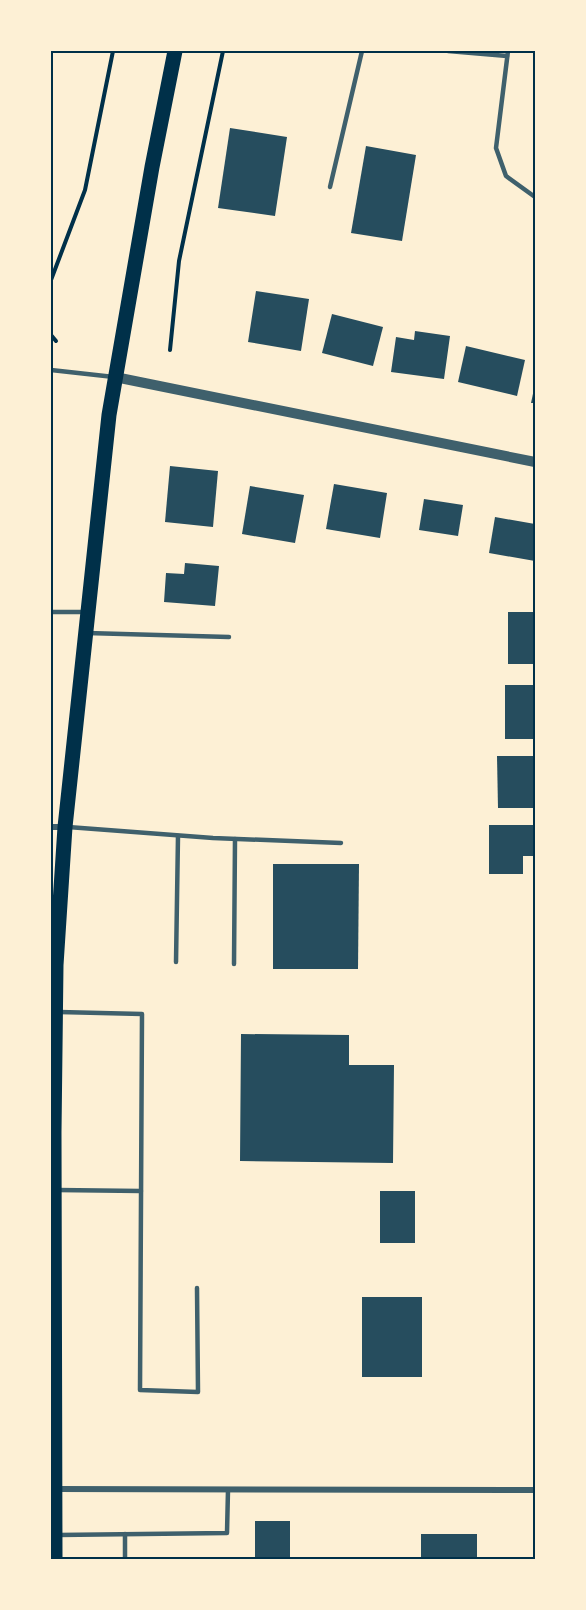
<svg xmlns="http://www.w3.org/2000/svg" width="586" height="1610" font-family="'PT Sans Narrow',sans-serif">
	<rect width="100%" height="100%" fill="#fdf0d5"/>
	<g fill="#264d5e">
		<path d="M 230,128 L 287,137 L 275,216 L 218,208 Z"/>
		<path d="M 366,146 L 416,155 L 402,241 L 351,233 Z"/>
		<path d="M 256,291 L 309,299 L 301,351 L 248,342 Z"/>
		<path d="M 332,314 L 383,327 L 373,366 L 322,353 Z"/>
		<path d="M 415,331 L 450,336 L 444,379 L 391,372 L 396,337 L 414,340 Z"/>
		<path d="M 466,346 L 525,360 L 517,396 L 458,382 Z"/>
		<path d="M 534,389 L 535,389 L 535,403 L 531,403 Z"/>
		<path d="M 170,466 L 218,471 L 213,527 L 165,522 Z"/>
		<path d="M 334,484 L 387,493 L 380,538 L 326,529 Z"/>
		<path d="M 250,486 L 304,495 L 295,543 L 242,534 Z"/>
		<path d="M 424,499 L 463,505 L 458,536 L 419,530 Z"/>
		<path d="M 495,517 L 535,524 L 535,561 L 489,553 Z"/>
		<path d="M 185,563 L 219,566 L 215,606 L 164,602 L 166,573 L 184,574 Z"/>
		<rect x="508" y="612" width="27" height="52"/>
		<rect x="505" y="685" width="30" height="54"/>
		<path d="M 497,756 L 535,756 L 535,808 L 498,808 Z"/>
		<path d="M 489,825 L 535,825 L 535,856 L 523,856 L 523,874 L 489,874 Z"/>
		<path d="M 273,864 L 359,864 L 358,969 L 273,969 Z"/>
		<path d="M 241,1034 L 349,1035 L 349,1065 L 394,1065 L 393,1163 L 240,1161 Z"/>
		<rect x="380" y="1191" width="35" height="52"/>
		<rect x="362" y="1297" width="60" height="80"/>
		<rect x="255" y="1521" width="35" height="38"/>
		<rect x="421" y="1534" width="56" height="25"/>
	</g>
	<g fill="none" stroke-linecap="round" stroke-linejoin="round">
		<g stroke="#003049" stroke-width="4">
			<path d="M 51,280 L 85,190 L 113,51"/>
			<path d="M 51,335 L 56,341"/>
			<path d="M 170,350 L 179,261 L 223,51"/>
		</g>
		<g stroke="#3f606c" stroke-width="4.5">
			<path d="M 448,51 L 507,56"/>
			<path d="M 508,51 L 496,148 L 506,176 L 535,197"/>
			<path d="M 330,187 L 362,51"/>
			<path d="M 51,370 L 114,377"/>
			<path d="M 51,612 L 86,612"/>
			<path d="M 87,633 L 229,637"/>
			<path d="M 68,827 L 213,838 L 341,843"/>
			<path d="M 176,962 L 178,836"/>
			<path d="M 234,964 L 235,839"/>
			<path d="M 59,1012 L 142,1014 L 140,1390 L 198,1392 L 197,1288"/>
			<path d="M 57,1190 L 141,1191"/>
			<path d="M 58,1535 L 227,1533 L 228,1490"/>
			<path d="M 125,1559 L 125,1534"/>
		</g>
		<g stroke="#3f606c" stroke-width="6">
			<path d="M 51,827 L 65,827"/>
			<path d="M 56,1489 L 535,1490"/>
		</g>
		<path stroke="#3f606c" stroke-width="10" d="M 115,377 L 535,462"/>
		<path stroke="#003049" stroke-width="15" d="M 55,1559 L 54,1132 L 56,965 L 65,827 L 109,415 L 152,167 L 175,51"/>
	</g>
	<rect width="586" height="1610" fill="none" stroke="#fdf0d5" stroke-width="105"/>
	<rect x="52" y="52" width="482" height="1506" fill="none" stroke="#003049" stroke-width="2"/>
</svg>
